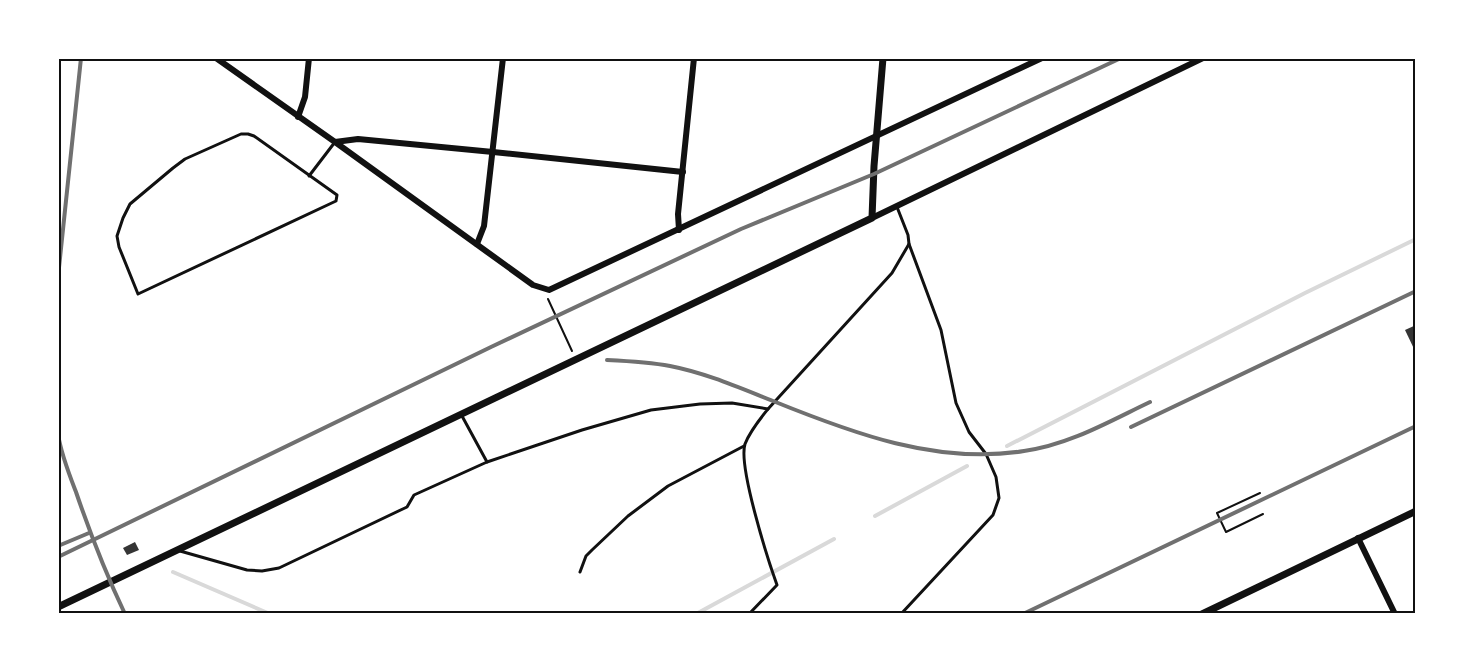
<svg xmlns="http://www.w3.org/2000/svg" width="1474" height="672" font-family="'Sofia Sans Condensed',sans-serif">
	<rect width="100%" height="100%" fill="#fff"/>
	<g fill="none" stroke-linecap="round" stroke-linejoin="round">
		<g stroke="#d9d9d9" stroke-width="4">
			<path d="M 1007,446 L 1305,293 L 1416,239"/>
			<path d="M 875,516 L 967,466"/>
			<path d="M 173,572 L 270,614"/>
			<path d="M 696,614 L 834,539"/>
		</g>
	</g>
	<g fill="#353535">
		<path d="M 1416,325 L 1416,353 L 1405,330 Z"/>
		<path d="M 135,542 L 139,550 L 127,555 L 123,548 Z"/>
	</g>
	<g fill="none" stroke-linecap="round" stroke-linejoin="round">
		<g stroke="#111" stroke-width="2">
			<path d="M 548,299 L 572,351"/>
			<path d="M 1260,493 L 1217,513 L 1226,532 L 1263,514"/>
		</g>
		<g stroke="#111" stroke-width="3">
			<path d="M 241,134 L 248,134 L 254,136 L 337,195 L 336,201 L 138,294 L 119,247 L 117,236 L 123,218 L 130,204 L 173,168 L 185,159 Z"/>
			<path d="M 309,176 L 335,142"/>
			<path d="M 768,409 L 892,273 L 909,244 L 908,235 L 897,207"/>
			<path d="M 462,416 L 487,462"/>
			<path d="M 180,551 L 247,570 L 262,571 L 279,568 L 407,507 L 414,495 L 487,462 L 582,430 L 651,410 L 700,404 L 732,403 L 768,409 C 760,419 750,431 745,444 C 738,466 768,560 777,585 L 749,614"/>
			<path d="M 580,572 L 586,556 L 592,550 L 628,516 L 668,486 L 744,446"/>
			<path d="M 901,614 L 993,515 L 999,498 L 996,477 L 986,454 L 969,432 L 956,403 L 941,330 L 909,244"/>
		</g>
		<g stroke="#111" stroke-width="6">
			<path d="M 216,58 L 335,142 L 533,285 L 549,290 L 1042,58"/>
			<path d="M 298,117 L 305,97 L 309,58"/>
			<path d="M 335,142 L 358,139 L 493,152 L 683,172"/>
			<path d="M 872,218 L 1203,58"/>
			<path d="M 679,230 L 678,214 L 694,58"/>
			<path d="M 477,244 L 484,226 L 503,58"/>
			<path d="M 1358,538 L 1395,614"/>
		</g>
		<g stroke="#111" stroke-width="7">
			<path d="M 58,607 L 872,218 L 874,166 L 883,58"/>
			<path d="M 1202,614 L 1416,511"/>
		</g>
		<g stroke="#707070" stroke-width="4">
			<path d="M 58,277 L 81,58"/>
			<path d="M 607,360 C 628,361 649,362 670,366 C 706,373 740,388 773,401 C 852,433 937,465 1024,451 C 1069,445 1110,421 1150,402"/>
			<path d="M 1131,427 L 1416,291"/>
			<path d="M 58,434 C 61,454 69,474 76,492 C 90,533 106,574 125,614"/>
			<path d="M 58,546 L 89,533"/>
			<path d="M 58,557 L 491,347 L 741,229 L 874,174 L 1121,58"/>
			<path d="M 1023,614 L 1416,426"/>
		</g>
	</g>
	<rect width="1474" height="672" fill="none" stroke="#ffffff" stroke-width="120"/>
	<rect x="60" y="60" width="1354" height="552" fill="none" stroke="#111" stroke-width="2"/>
</svg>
